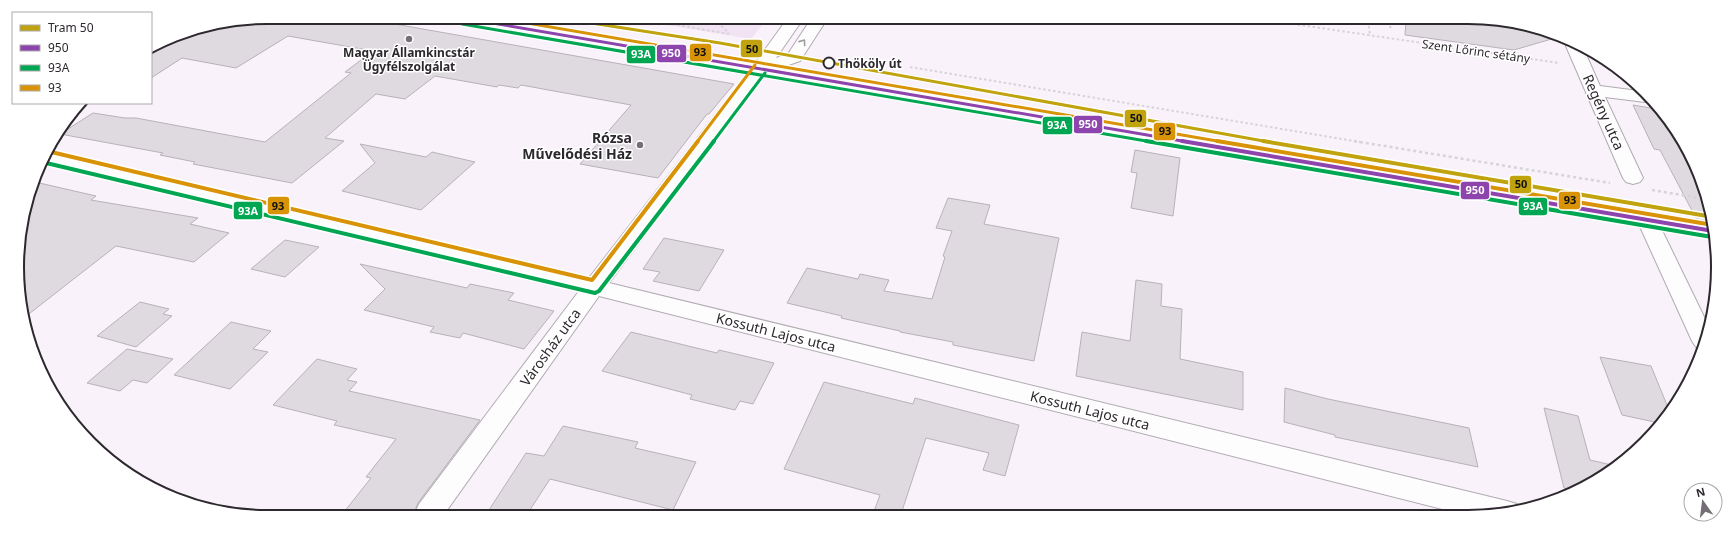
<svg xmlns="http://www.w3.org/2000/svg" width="1735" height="534" font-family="'Noto Sans',sans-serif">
	<rect width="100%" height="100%" fill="#f9f2fa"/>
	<path fill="#f1e2f4" d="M 624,18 L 767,19 L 751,39 Z"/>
	<g fill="#dfdae0" stroke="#b7b2b8">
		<path d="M 267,17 L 355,17 L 734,84 L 709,114 L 707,114 L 658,178 L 580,164 L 631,105 L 521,85 L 518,88 L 499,85 L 497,87 L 435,76 L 405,99 L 376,94 L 325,138 L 344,141 L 292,183 L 193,164 L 195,162 L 160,155 L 163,153 L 60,134 L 93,113 L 125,118 L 136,118 L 265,142 L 351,73 L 345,72 L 373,51 L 288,36 L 236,68 L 182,58 L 151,78 L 151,52 L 183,34 Z"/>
		<path d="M 1406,21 L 1517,22 L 1555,38 L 1514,50 L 1405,35 Z"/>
		<path d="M 1633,105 L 1657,109 L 1676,128 L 1712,216 L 1703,221 L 1697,220 L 1660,150 L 1654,149 Z"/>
		<path d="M 360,144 L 426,157 L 432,152 L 475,162 L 421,210 L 342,191 L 375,163 Z"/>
		<path d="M 1135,150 L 1180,158 L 1173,216 L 1131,208 L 1137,173 L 1131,172 Z"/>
		<path d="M 35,182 L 96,196 L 91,200 L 198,218 L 190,224 L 229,233 L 194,262 L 116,246 L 25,317 L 19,235 Z"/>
		<path d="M 948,198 L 990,205 L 984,224 L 1059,238 L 1034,361 L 953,345 L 953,342 L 900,332 L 900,331 L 841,318 L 842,316 L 787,303 L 807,268 L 858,279 L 860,274 L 889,280 L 884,291 L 932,299 L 945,257 L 943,256 L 952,231 L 936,228 Z"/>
		<path d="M 664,238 L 724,250 L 699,291 L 653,281 L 660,272 L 643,269 Z"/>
		<path d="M 285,240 L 319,247 L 285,277 L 251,269 Z"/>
		<path d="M 360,264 L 467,288 L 470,284 L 514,293 L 508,300 L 554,311 L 524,349 L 463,333 L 460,338 L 430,332 L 434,327 L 364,310 L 385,289 Z"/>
		<path d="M 1136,280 L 1162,284 L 1161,306 L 1182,309 L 1180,359 L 1243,372 L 1243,410 L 1076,376 L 1082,332 L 1130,341 Z"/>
		<path d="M 140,302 L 169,309 L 163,314 L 172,316 L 136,347 L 97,336 Z"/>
		<path d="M 231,322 L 271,331 L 253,349 L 268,352 L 230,389 L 174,375 Z"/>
		<path d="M 631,332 L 717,353 L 719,350 L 774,363 L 753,404 L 740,401 L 735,410 L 690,399 L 692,395 L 602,371 Z"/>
		<path d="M 127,349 L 173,359 L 147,383 L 133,380 L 120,391 L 87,383 Z"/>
		<path d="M 1600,357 L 1651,366 L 1669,410 L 1659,423 L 1622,415 Z"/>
		<path d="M 317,359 L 357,369 L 347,380 L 357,382 L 349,391 L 480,420 L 418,503 L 414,513 L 344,512 L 371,478 L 366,477 L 396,439 L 334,425 L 337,421 L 273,405 Z"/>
		<path d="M 824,382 L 913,404 L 915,398 L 1019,425 L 1005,476 L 983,470 L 989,453 L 926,438 L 901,514 L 873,514 L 880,495 L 784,469 Z"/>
		<path d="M 1285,388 L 1328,399 L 1469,428 L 1478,467 L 1335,437 L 1335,435 L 1284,422 Z"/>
		<path d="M 1544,408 L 1578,416 L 1590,460 L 1616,466 L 1575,491 L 1564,488 Z"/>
		<path d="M 563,426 L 638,442 L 635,448 L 696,462 L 673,510 L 550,479 L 528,513 L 487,513 L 526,453 L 544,456 Z"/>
	</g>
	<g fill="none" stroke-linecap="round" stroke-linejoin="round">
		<g stroke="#b0aab1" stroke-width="2">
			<g id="minor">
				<path d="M 787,19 L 803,19 L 776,58 L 788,54 L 811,19 L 827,19 L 800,61 L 766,73 L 609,283 L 1507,501 L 1517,504 L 1520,510 L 1500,515 L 1466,515 L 599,296 L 445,513 L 415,513 L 419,504 L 579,291 L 41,161 L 47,151 L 589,278 L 754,65 Z"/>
				<path d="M 1568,43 L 1584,50 L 1600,86 L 1639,91 L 1649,101 L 1645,102 L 1605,97 L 1643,178 L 1640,182 L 1633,184 L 1626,182 L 1623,178 L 1566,46 Z"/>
				<path d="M 1647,213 L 1654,215 L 1657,220 L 1709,327 L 1701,349 L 1696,347 L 1692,341 L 1637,220 L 1640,215 Z"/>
			</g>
		</g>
		<g stroke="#b0aab1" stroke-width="2">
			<path id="secondary" d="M 455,18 L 490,18 L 1713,224 L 1713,238 L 463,23 L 458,21 Z"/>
		</g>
		<g stroke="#d6d4d7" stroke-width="2" stroke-dasharray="2.5 2.5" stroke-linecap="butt">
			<path d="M 638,18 L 729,34"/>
			<path d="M 714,19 L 729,33"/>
			<path d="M 1273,21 L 1559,63"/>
			<path d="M 1368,21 L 1370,35"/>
			<path d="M 1389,21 L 1391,30"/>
			<path d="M 910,67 L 1360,142"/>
		</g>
		<g stroke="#d6d4d7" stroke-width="2.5" stroke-dasharray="3 3" stroke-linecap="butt">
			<path d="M 1354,141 L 1610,183"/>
			<path d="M 1652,190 L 1705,199"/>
		</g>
		<use href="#minor" fill="#fefdfe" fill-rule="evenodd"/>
		<use href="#secondary" fill="#faf6fa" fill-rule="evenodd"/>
		<g stroke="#fff" stroke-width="5.5">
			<path id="bus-1-far1" d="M 463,18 L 1188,142"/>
		</g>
		<g stroke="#fff" stroke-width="7">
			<path id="bus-1" d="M 1182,141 L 1713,231"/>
		</g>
		<g stroke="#fff" stroke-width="5.5">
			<g id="bus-2-far1">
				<path d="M 462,24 L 1152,142"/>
				<path d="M 713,142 L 765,73"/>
			</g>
		</g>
		<g stroke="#fff" stroke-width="7">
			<g id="bus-2">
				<path d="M 1146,141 L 1712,237"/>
				<path d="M 42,162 L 595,293 L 599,291 L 714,141"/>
			</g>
		</g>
		<g stroke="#fff" stroke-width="5.5">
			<g id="bus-3-far1">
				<path d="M 498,18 L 1223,142"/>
				<path d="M 697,142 L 755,65"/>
			</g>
		</g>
		<g stroke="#fff" stroke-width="7">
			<g id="bus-3">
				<path d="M 1217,141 L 1713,225"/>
				<path d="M 47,151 L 592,280 L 698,141"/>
			</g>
		</g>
		<use href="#bus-1-far1" stroke="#8e44ad" stroke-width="3"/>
		<use href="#bus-1" stroke="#8e44ad" stroke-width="4"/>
		<use href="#bus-2-far1" stroke="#00a651" stroke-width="3"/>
		<use href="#bus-2" stroke="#00a651" stroke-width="4"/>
		<use href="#bus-3-far1" stroke="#d99307" stroke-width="3"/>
		<use href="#bus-3" stroke="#d99307" stroke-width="4"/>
		<g stroke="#fff" stroke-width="5.5">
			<path id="tram-1-far1" d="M 559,18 L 720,43 L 1269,142"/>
		</g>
		<g stroke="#fff" stroke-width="7">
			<path id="tram-1" d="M 1263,141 L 1713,217"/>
		</g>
		<use href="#tram-1-far1" stroke="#c0a30e" stroke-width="3"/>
		<use href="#tram-1" stroke="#c0a30e" stroke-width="4"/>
	</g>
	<defs><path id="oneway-chevron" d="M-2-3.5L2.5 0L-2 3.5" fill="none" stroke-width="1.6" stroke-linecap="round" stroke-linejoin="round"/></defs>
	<use stroke="#a09da0" href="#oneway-chevron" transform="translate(803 42) rotate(-55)"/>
	<g fill="#746f75" stroke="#fff" stroke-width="1.5">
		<circle cx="409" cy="39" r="4"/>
		<circle cx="640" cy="145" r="4"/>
	</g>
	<circle fill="#fff" stroke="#2d282e" stroke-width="2" cx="829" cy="63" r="5.5"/>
	<g text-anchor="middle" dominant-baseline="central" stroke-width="3" stroke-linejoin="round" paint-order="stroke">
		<g font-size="12" fill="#2d282e" stroke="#fff">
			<text transform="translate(1476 51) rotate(8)">Szent Lőrinc sétány</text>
		</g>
		<g font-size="12" font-weight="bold" fill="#2d282e" stroke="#fff">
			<text x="409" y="52">Magyar Államkincstár<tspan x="409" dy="14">Ügyfélszolgálat</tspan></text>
		</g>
		<g font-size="12" font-weight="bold" fill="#2d282e" stroke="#fff" text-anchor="start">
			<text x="838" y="63">Thököly út</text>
		</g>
		<g font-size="14" fill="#2d282e" stroke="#fff">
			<text transform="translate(1604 112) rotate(66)">Regény utca</text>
			<text transform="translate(776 332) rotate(14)">Kossuth Lajos utca</text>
			<text transform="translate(550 347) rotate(-54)">Városház utca</text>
			<text transform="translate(1090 410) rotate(14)">Kossuth Lajos utca</text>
		</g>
		<g font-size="14" font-weight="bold" fill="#2d282e" stroke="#fff" text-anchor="end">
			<text x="632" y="137">Rózsa<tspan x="632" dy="16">Művelődési Ház</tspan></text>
		</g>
	</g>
	<path d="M0 0H1735V534H0ZM267 24H1468A243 243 0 0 1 1711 267V267A243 243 0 0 1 1468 510H267A243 243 0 0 1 24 267V267A243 243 0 0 1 267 24Z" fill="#fff" fill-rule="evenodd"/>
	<path fill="none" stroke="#2d282e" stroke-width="2" d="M267 24H1468A243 243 0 0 1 1711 267V267A243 243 0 0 1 1468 510H267A243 243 0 0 1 24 267V267A243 243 0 0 1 267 24Z"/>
	<g stroke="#fff" stroke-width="1.5">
		<rect x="740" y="39" width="23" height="19" rx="4" fill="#c0a30e"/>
		<rect x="689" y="43" width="23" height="19" rx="4" fill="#d99307"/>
		<rect x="656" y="44" width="31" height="19" rx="4" fill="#8e44ad"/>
		<rect x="626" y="45" width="30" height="19" rx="4" fill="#00a651"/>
		<rect x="1124" y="109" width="23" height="19" rx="4" fill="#c0a30e"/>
		<rect x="1073" y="115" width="30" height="19" rx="4" fill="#8e44ad"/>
		<rect x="1042" y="116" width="31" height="19" rx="4" fill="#00a651"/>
		<rect x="1153" y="122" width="23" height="19" rx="4" fill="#d99307"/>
		<rect x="1509" y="175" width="23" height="19" rx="4" fill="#c0a30e"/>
		<rect x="1460" y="181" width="30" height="19" rx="4" fill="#8e44ad"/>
		<rect x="1558" y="191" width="23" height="19" rx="4" fill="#d99307"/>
		<rect x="267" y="196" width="23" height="19" rx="4" fill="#d99307"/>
		<rect x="1518" y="197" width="30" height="19" rx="4" fill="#00a651"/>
		<rect x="233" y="201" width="30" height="19" rx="4" fill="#00a651"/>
	</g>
	<g font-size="11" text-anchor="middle" font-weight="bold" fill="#fff">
		<text x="671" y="57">950</text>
		<text x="641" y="58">93A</text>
		<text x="1088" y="128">950</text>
		<text x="1057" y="129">93A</text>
		<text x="1475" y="194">950</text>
		<text x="1533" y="210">93A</text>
		<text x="248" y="215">93A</text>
	</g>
	<g font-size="11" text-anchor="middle" font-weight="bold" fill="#111">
		<text x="752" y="53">50</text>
		<text x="700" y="56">93</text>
		<text x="1136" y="122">50</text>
		<text x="1165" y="135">93</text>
		<text x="1521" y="188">50</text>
		<text x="1570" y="204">93</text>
		<text x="278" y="210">93</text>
	</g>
	<rect x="12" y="12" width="140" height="92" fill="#ffffff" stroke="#aba9ab"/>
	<rect x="20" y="25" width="20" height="6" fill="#c0a30e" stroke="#aba9ab"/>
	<text x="48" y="32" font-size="12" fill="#2d282e">Tram 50</text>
	<rect x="20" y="45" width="20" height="6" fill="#8e44ad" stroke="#aba9ab"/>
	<text x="48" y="52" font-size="12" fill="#2d282e">950</text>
	<rect x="20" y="65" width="20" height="6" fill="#00a651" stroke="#aba9ab"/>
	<text x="48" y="72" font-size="12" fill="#2d282e">93A</text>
	<rect x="20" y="85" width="20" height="6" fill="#d99307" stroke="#aba9ab"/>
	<text x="48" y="92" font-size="12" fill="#2d282e">93</text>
	<g transform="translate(1703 502) rotate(346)"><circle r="19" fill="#ffffff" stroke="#aba9ab"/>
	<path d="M0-3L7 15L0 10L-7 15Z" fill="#746f75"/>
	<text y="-6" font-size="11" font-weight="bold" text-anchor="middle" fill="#2d282e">N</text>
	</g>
</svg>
